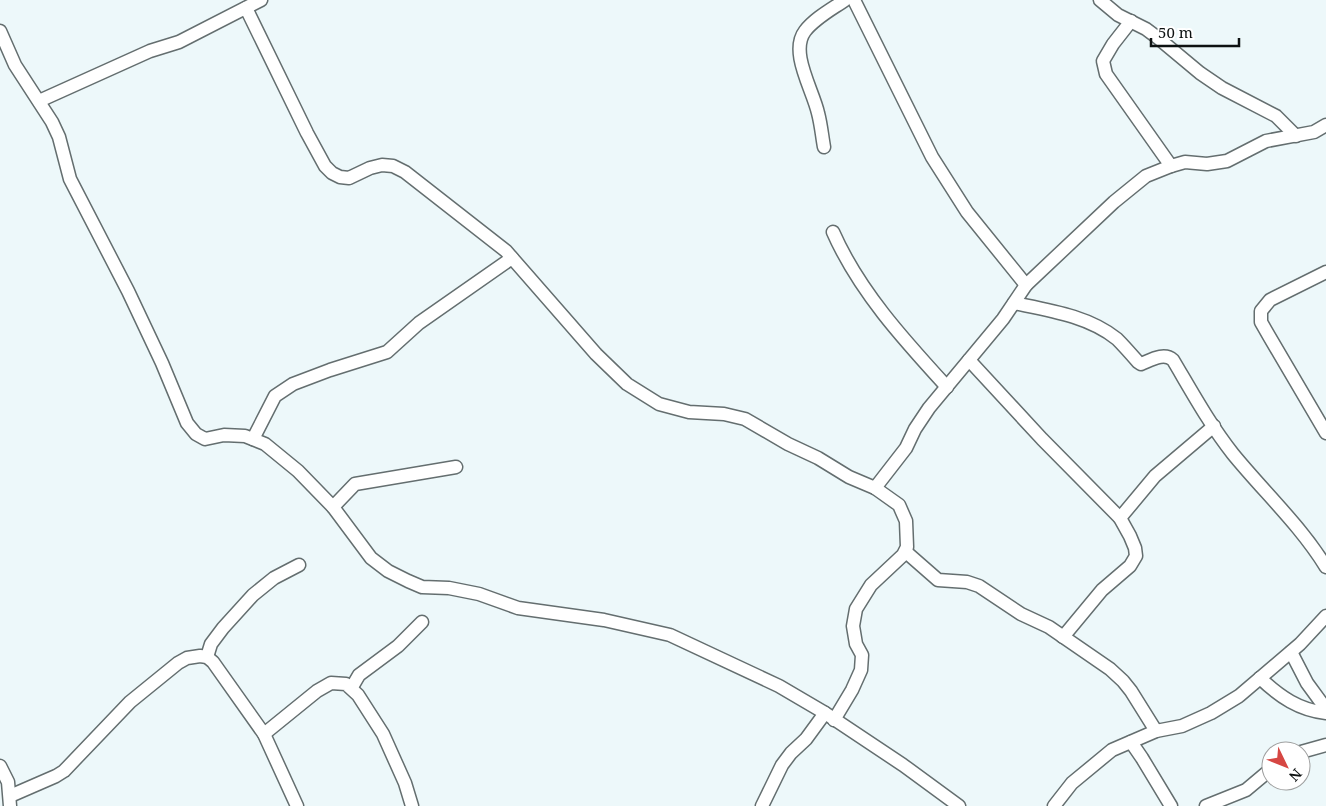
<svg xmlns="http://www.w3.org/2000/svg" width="1326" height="806" font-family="'Noto Serif',serif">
	<rect width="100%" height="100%" fill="#edf8fa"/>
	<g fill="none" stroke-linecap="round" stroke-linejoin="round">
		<g stroke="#646e6f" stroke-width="15">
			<g id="street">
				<path d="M 854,0 L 932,157 L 967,212 L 1026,285"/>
				<path d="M 1100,0 L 1118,15 L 1146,29 L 1158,38 L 1200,73 L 1222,88 L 1276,116 L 1296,136"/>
				<path d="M 246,8 L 307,133 L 325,166 L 332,173 L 340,177 L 349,178 L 370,168 L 382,165 L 393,166 L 405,172 L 506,251 L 596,354 L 627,384 L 659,404 L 689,412 L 724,414 L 745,419 L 788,444 L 818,458 L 849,477 L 875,488 L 899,505 L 906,521 L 907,547 L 903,555 L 871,585 L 856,609 L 853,626 L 856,644 L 862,655 L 861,670 L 852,690 L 834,720"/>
				<path d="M 1131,21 L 1113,44 L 1103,61 L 1106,74 L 1171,166"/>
				<path d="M 0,31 L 15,65 L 52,122 L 59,137 L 70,179 L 128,291 L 162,363 L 187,423 L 196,434 L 205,439 L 224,435 L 245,436 L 265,444 L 298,471 L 333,507 L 371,558 L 388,571 L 408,581 L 422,587 L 449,588 L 479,594 L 518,608 L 604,620 L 670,635 L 779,686 L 825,713 L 903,765 L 959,806"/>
				<path d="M 39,101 L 150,51 L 179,42 L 261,0"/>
				<path d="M 824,147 C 822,136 821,124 818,113 C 813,90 789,52 805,31 C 815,18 832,9 845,0"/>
				<path d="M 833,232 C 859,291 904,340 947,387"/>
				<path d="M 1326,272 L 1270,300 L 1261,311 L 1261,322 L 1269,336 L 1326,433"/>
				<path d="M 1014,303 C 1048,310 1089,316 1117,339 C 1124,346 1131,354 1138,362 L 1141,364 C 1151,360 1164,352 1173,360 C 1192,392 1210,425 1233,454 C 1264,492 1300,525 1326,567"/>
				<path d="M 969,360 L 1042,439 L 1120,518 L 1130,536 L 1135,548 L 1136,556 L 1130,566 L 1102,590 L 1063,637"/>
				<path d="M 253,439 L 275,396 L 293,384 L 330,370 L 387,352 L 419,323 L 512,258"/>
				<path d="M 875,488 L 906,448 L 915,429 L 929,408 L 1003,319 L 1026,285 L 1114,202 L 1146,176 L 1171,166 L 1185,162 L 1207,164 L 1227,161 L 1266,141 L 1314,132 L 1326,125"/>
				<path d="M 333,507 L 355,484 L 456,467"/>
				<path d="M 1120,518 L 1155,476 L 1214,426"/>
				<path d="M 906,552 L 938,580 L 967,582 L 979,586 L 1021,614 L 1049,627 L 1110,669 L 1123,681 L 1131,691 L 1156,731"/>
				<path d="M 1291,652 L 1307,683 L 1326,709"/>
				<path d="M 207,657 L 211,644 L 223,628 L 253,595 L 274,578 L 299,565"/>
				<path d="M 1260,678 C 1280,697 1299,710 1326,713"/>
				<path d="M 352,687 L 359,675 L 398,646 L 422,622"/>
				<path d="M 264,734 L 317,691 L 331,683 L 346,684 L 358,695 L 383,734 L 405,783 L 412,806"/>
				<path d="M 1131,742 L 1142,758 L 1171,806"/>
				<path d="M 1301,752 L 1326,745"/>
				<path d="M 0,766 L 8,782 L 10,806"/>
				<path d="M 10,796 L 56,776 L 64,771 L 130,702 L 178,663 L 187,658 L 200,656 L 207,657 L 213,662 L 264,734 L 297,806"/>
				<path d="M 762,806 L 782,765 L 791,753 L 806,739 L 825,713"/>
				<path d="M 1054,806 L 1072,783 L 1112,750 L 1156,731 L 1182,726 L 1211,713 L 1239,696 L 1300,644 L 1326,616"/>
				<path d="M 1206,806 L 1246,790 L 1271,769"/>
			</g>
		</g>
		<use href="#street" stroke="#fff" stroke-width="12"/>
	</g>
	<g transform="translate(1286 766) rotate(133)"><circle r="24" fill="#ffffff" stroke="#9fa0a0"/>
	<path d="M0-4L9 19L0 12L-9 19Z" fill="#d64743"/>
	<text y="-8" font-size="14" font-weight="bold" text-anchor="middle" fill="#0e1212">N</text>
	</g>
	<path d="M1151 38v8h88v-8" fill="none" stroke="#0e1212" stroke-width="2.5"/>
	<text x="1158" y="38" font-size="15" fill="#0e1212" stroke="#ffffff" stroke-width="4" paint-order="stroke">50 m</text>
</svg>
